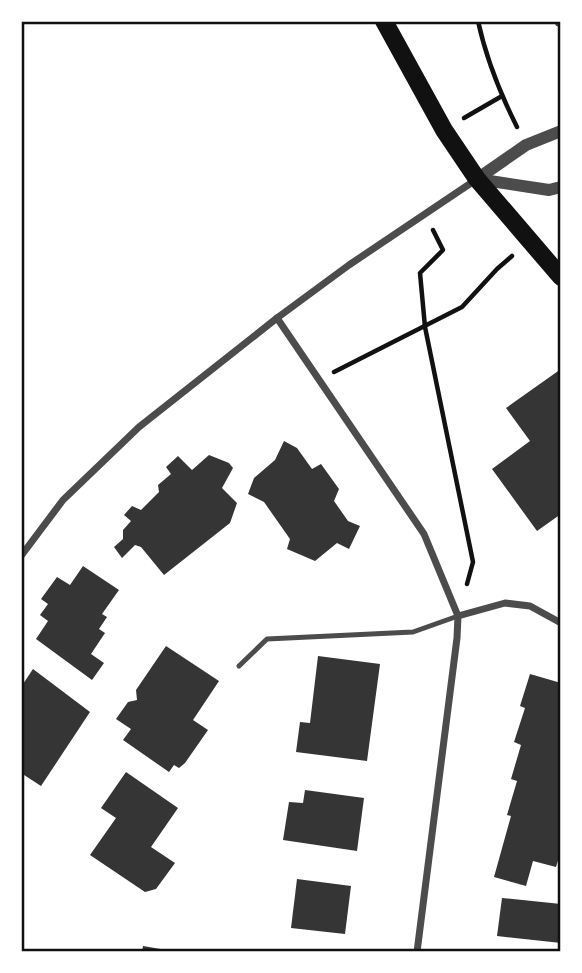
<svg xmlns="http://www.w3.org/2000/svg" width="582" height="973" font-family="'Sofia Sans Condensed',sans-serif">
	<rect width="100%" height="100%" fill="#fff"/>
	<g fill="#353535">
		<path d="M 561,369 L 561,514 L 537,531 L 492,469 L 530,441 L 506,408 Z"/>
		<path d="M 284,441 L 297,448 L 312,469 L 321,464 L 339,489 L 334,501 L 348,521 L 360,526 L 349,549 L 337,543 L 315,561 L 287,549 L 290,539 L 264,502 L 248,494 L 254,478 L 275,460 Z"/>
		<path d="M 209,455 L 229,463 L 233,468 L 222,488 L 237,503 L 230,523 L 164,575 L 141,547 L 135,545 L 122,558 L 114,547 L 123,539 L 123,530 L 131,521 L 124,515 L 132,506 L 141,510 L 159,492 L 158,485 L 171,474 L 166,467 L 178,456 L 192,470 Z"/>
		<path d="M 83,566 L 119,590 L 102,614 L 107,617 L 99,629 L 105,633 L 91,654 L 104,663 L 92,680 L 36,639 L 48,621 L 40,615 L 48,604 L 41,599 L 57,577 L 70,585 Z"/>
		<path d="M 166,646 L 219,681 L 193,720 L 208,730 L 185,763 L 179,768 L 174,765 L 169,772 L 123,740 L 131,729 L 116,719 L 128,702 L 137,700 L 136,690 Z"/>
		<path d="M 318,656 L 380,664 L 367,761 L 296,752 L 300,722 L 310,723 Z"/>
		<path d="M 33,669 L 90,712 L 41,786 L 21,773 L 21,687 Z"/>
		<path d="M 530,674 L 561,683 L 561,851 L 556,867 L 533,861 L 526,886 L 494,877 L 511,816 L 507,815 L 517,781 L 511,779 L 521,745 L 514,742 L 525,708 L 520,706 Z"/>
		<path d="M 126,772 L 178,808 L 151,847 L 175,863 L 156,889 L 145,892 L 90,855 L 116,818 L 101,808 Z"/>
		<path d="M 305,790 L 364,798 L 357,851 L 283,840 L 289,802 L 303,803 Z"/>
		<path d="M 297,879 L 351,886 L 345,934 L 291,928 Z"/>
		<path d="M 502,898 L 561,904 L 561,943 L 497,936 Z"/>
		<path d="M 143,946 L 172,951 L 172,952 L 142,952 Z"/>
	</g>
	<g fill="none" stroke-linecap="round" stroke-linejoin="round">
		<g stroke="#111" stroke-width="4.5">
			<path d="M 478,21 C 486,58 500,93 517,127"/>
			<path d="M 464,118 L 502,96"/>
			<path d="M 433,230 L 443,250 L 420,273 L 425,327 L 473,562 L 467,584"/>
			<path d="M 334,372 L 462,307 L 497,269 L 512,256"/>
		</g>
		<path stroke="#4c4c4c" stroke-width="5" d="M 239,666 L 267,639 L 413,632 L 458,616"/>
		<g stroke="#4c4c4c" stroke-width="7">
			<path d="M 277,318 L 424,534 L 458,616 L 457,638 L 417,952"/>
			<path d="M 21,556 L 63,500 L 139,427 L 277,318 L 349,265 L 477,179"/>
			<path d="M 458,616 L 505,603 L 530,606 L 561,623"/>
		</g>
		<g stroke="#4c4c4c" stroke-width="12">
			<path d="M 560,21 L 561,21"/>
			<path d="M 477,179 L 526,145 L 561,131"/>
			<path d="M 477,179 L 549,190 L 561,187"/>
		</g>
		<path stroke="#111" stroke-width="18" d="M 384,21 L 444,130 L 477,179 L 561,277"/>
	</g>
	<rect width="582" height="973" fill="none" stroke="#ffffff" stroke-width="46"/>
	<rect x="23" y="23" width="536" height="927" fill="none" stroke="#111" stroke-width="2.5"/>
</svg>
